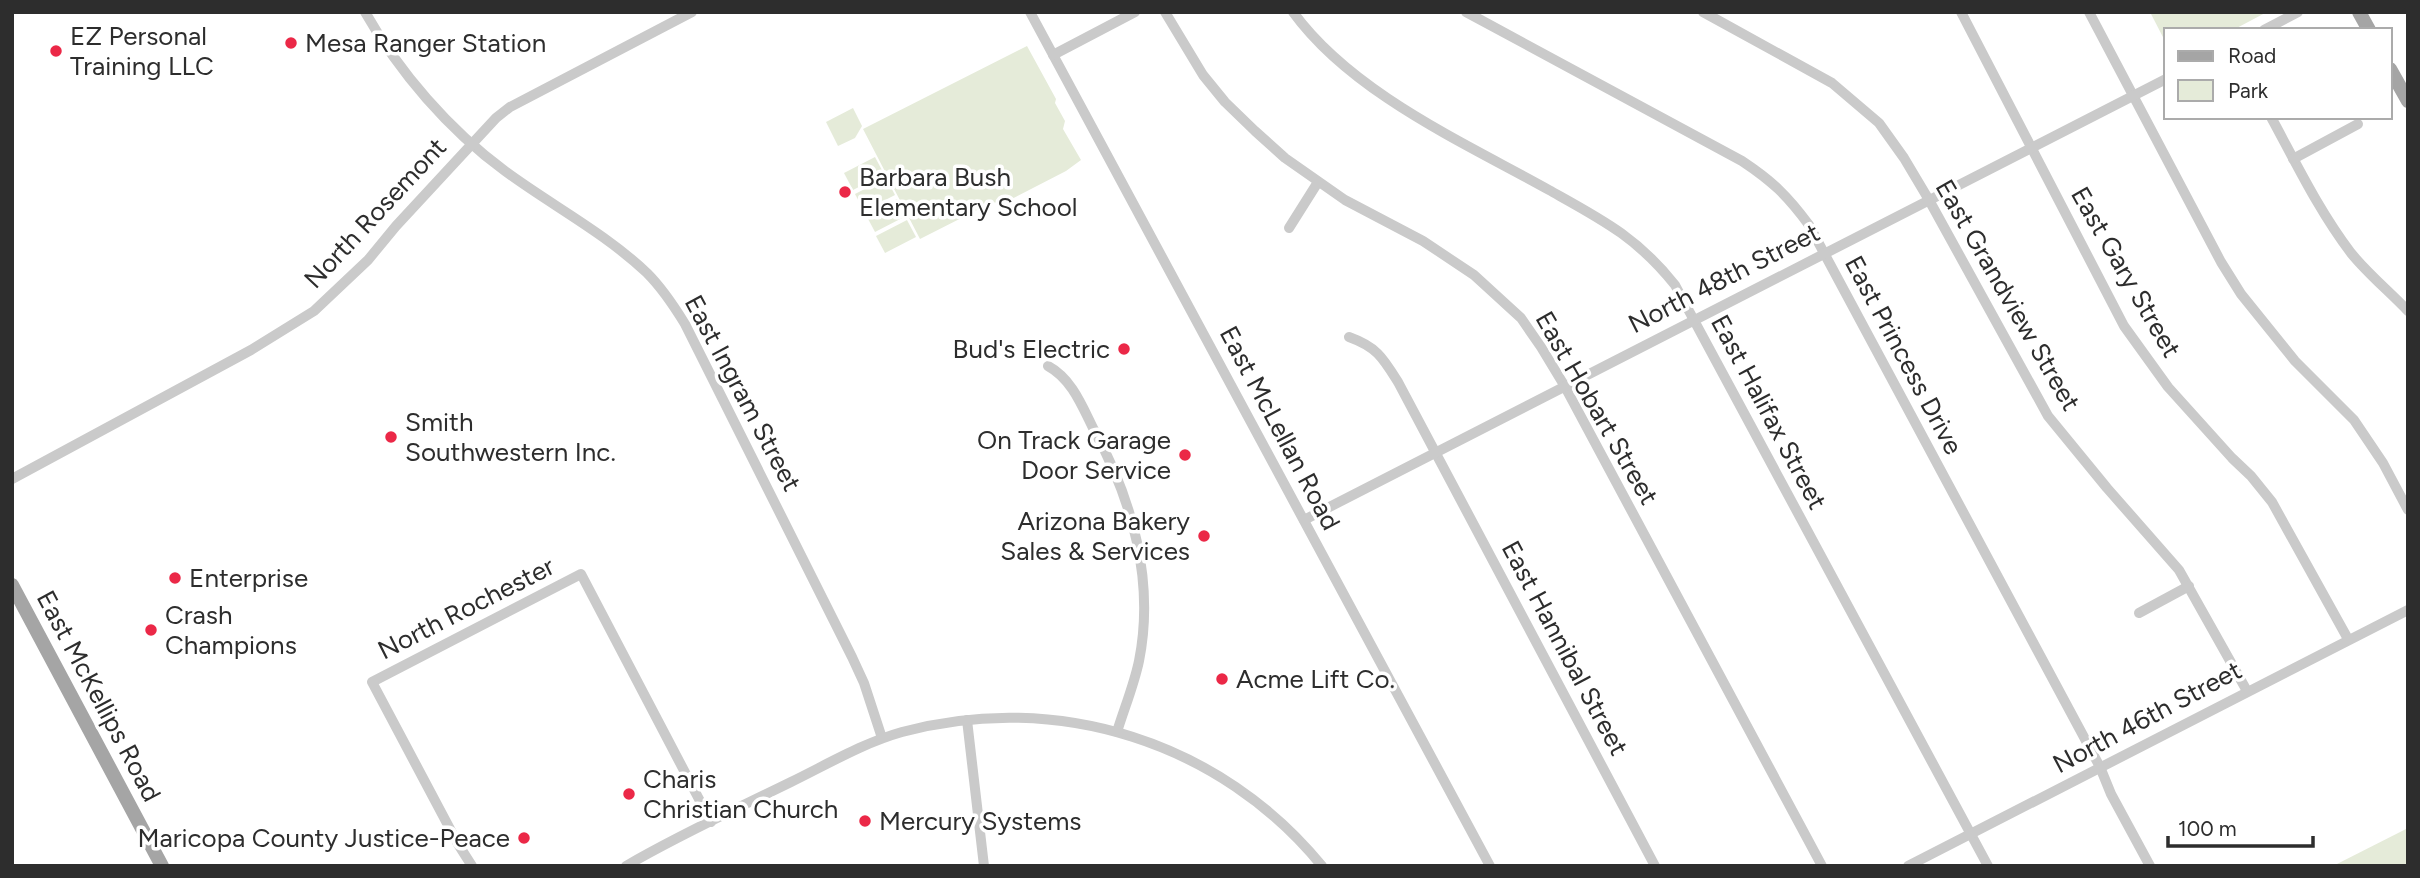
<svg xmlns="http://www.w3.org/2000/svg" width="2420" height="878" font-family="Figtree,sans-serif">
	<rect width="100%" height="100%" fill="#fff"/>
	<g fill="#e5ebd9">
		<path d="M 2150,12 L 2267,12 L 2233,30 L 2166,30 L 2166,43 Z"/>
		<path d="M 1027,46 L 1056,99 L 1055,103 L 1065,121 L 1063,129 L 1081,160 L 1066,171 L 1002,204 L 993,202 L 920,239 L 863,129 Z"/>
		<path d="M 853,108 L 862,126 L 855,138 L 838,146 L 826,122 Z"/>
		<path d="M 875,157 L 884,174 L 853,190 L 844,173 Z"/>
		<path d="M 886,178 L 895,195 L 864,211 L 855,194 Z"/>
		<path d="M 897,199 L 906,216 L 875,232 L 866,215 Z"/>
		<path d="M 907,220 L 916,237 L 885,253 L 876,236 Z"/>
		<path d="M 2408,828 L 2408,866 L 2333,866 Z"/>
	</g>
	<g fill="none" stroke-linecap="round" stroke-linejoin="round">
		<g stroke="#cacaca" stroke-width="10">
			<path d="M 365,12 C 399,72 449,130 505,171 C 551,205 605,233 647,273 C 662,288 674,306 685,324 L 852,657 L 864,683 L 882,738"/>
			<path d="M 1030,12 L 1490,866"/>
			<path d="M 1165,12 L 1203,75 L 1225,102 L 1255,131 L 1285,158 L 1345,200 L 1423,241 L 1474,275 L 1521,318 L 1541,347 L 1564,385 L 1822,866"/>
			<path d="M 1293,12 C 1352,93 1463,142 1549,190 C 1601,219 1637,237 1675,285 L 1988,866"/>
			<path d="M 1466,12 L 1742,161 C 1772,181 1787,195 1809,225 L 2100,767 L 2111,794 L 2150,866"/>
			<path d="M 1703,12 L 1832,83 L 1879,123 L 1904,158 L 1929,200 L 2048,416 L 2107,488 L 2179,570 L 2247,691"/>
			<path d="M 1961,12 L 2124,326 L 2168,387 L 2232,458 L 2251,476 L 2272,502 L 2348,639"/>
			<path d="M 2089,12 L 2221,262 L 2241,294 L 2295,361 L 2354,420 L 2383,463 L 2408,510"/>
			<path d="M 2264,30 L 2298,12"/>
			<path d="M 1053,55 L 1135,12"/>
			<path d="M 2271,117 C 2296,163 2319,211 2351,253 C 2368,274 2390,292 2408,311"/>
			<path d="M 2293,159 L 2358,124"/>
			<path d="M 1289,228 L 1318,182"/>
			<path d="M 1349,337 C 1377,347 1383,358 1398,382 L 1655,866"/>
			<path d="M 1048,366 C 1072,379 1082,406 1094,430 C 1132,499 1155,581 1139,661 C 1134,685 1124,709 1117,732"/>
			<path d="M 12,479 L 251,350 L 314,311 L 368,260 L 396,226 L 496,118 L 510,107 L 692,12"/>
			<path d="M 1304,520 L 2166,79"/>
			<path d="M 2139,613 L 2189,586"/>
			<path d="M 967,720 L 984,866"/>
			<path d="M 472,866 L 458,844 L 372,682 L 581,574 L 711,822"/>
			<path d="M 626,866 C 679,835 736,809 791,782 C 828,764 863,743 902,732 C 1057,690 1221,742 1322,866"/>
			<path d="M 1908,866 L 2408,610"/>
		</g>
		<g stroke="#a5a5a5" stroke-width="14">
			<path d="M 2359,12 L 2369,30"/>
			<path d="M 2390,69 L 2408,101"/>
			<path d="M 12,585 L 162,866"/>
		</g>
	</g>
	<g fill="#eb2847" stroke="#fff" stroke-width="2.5">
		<circle cx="291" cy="43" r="7"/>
		<circle cx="56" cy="51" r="7"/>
		<circle cx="845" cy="192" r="7"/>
		<circle cx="1124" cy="349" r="7"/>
		<circle cx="391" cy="437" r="7"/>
		<circle cx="1185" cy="455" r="7"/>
		<circle cx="1204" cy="536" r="7"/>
		<circle cx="175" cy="578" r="7"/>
		<circle cx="151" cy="630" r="7"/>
		<circle cx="1222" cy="679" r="7"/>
		<circle cx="629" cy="794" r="7"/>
		<circle cx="865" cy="821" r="7"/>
		<circle cx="524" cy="838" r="7"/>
	</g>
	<g text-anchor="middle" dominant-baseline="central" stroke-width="7" stroke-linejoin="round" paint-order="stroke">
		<g font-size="26" fill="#2d2d2d" stroke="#fff" text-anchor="start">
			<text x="70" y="36">EZ Personal<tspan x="70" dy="30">Training LLC</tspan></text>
			<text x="305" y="43">Mesa Ranger Station</text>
			<text x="859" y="177">Barbara Bush<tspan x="859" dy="30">Elementary School</tspan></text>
			<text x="1110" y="349" text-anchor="end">Bud's Electric</text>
			<text x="405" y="422">Smith<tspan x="405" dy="30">Southwestern Inc.</tspan></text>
			<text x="1171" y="440" text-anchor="end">On Track Garage<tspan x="1171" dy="30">Door Service</tspan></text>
			<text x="1190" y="521" text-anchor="end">Arizona Bakery<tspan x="1190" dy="30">Sales &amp; Services</tspan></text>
			<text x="189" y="578">Enterprise</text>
			<text x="165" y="615">Crash<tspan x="165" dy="30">Champions</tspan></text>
			<text x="1236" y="679">Acme Lift Co.</text>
			<text x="643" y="779">Charis<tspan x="643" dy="30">Christian Church</tspan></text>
			<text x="879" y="821">Mercury Systems</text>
			<text x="510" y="838" text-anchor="end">Maricopa County Justice-Peace</text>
		</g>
		<g font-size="26" fill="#2d2d2d" stroke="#fff">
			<text transform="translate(375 213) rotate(-47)">North Rosemont</text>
			<text transform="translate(2126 272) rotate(60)">East Gary Street</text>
			<text transform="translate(1724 278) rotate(-27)">North 48th Street</text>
			<text transform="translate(2008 295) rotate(60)">East Grandview Street</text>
			<text transform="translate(1904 355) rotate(62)">East Princess Drive</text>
			<text transform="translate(743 393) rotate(62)">East Ingram Street</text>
			<text transform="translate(1597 408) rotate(60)">East Hobart Street</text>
			<text transform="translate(1769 412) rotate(62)">East Halifax Street</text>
			<text transform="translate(1280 428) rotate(62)">East McLellan Road</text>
			<text transform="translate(466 608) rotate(-27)">North Rochester</text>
			<text transform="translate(1565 648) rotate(62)">East Hannibal Street</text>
			<text transform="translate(99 696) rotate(62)">East McKellips Road</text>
			<text transform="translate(2147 717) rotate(-28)">North 46th Street</text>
		</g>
	</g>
	<rect width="2420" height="878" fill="none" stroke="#2d2d2d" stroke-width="28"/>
	<rect x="2164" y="28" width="228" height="91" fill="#ffffff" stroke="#ababab" stroke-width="2"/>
	<rect x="2178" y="51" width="35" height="10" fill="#a5a5a5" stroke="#ababab" stroke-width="2"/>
	<text x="2228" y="63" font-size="21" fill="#2d2d2d">Road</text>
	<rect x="2178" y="80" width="35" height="21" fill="#e5ebd9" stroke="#ababab" stroke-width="2"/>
	<text x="2228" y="98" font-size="21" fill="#2d2d2d">Park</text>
	<path d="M2168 836v10h145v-10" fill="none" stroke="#2d2d2d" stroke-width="3.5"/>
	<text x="2178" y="836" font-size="21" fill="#2d2d2d" stroke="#ffffff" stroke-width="5" paint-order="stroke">100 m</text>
</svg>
